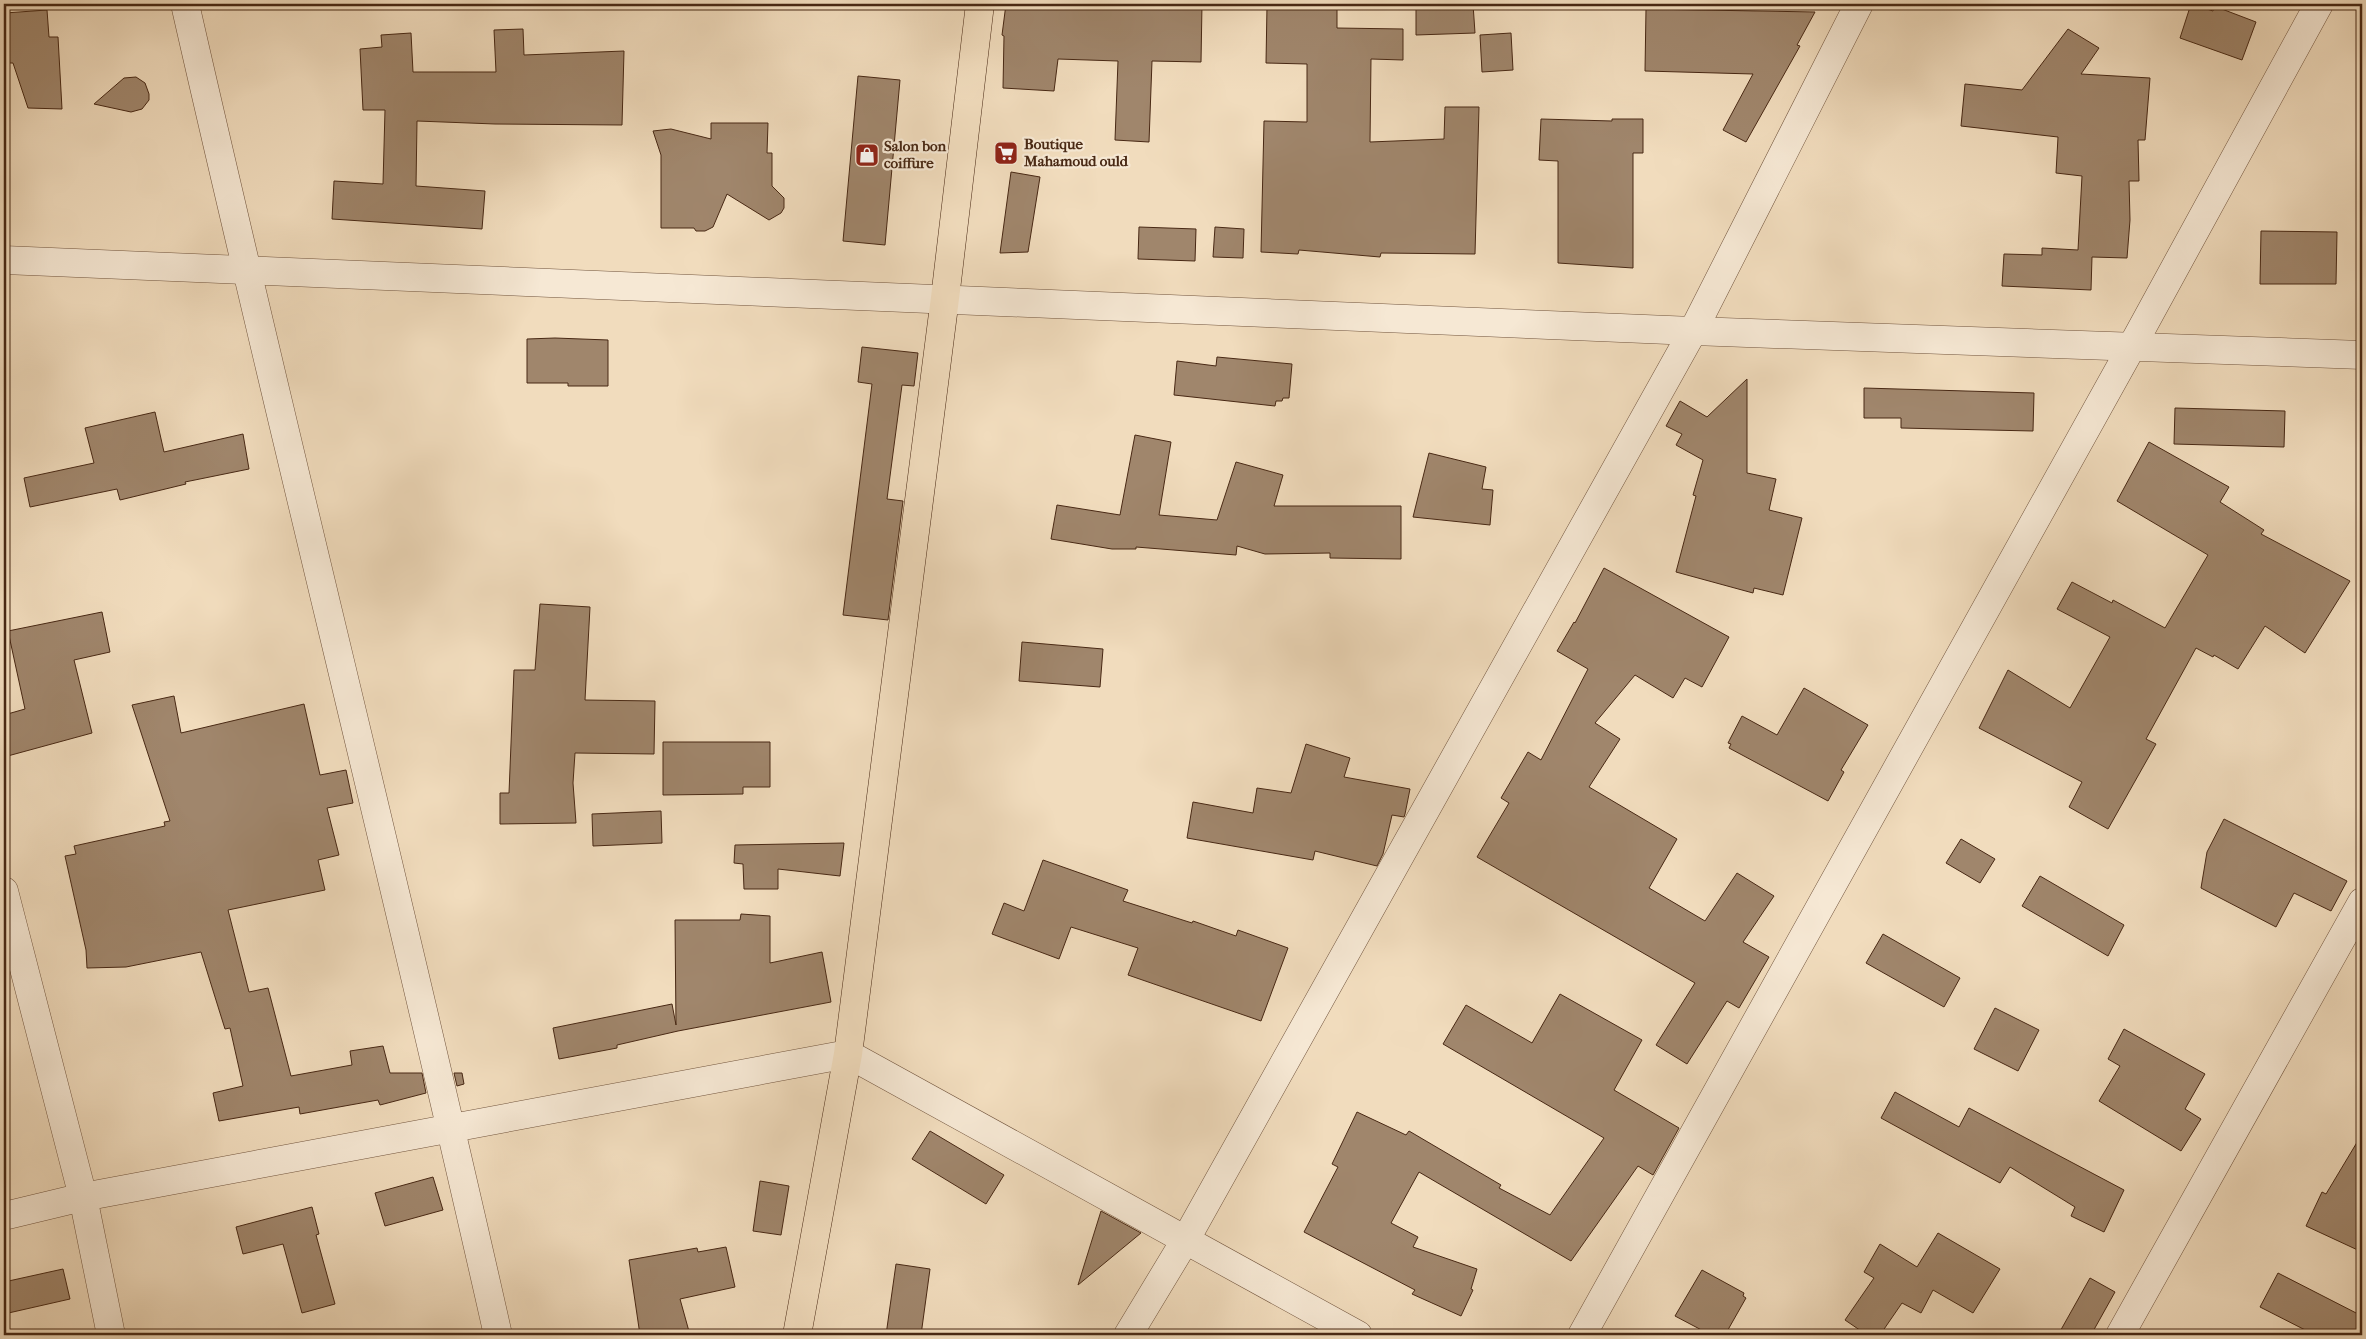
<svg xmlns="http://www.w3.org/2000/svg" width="2366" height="1339" font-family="'IM FELL French Canon',serif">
	<rect width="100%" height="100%" fill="#f1dcbd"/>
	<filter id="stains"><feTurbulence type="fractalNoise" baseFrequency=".004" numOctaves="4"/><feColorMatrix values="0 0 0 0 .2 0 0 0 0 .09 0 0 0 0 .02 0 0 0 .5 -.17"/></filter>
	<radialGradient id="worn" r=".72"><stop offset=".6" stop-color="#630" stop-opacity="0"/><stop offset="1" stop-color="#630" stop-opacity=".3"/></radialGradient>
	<g fill="#a0866c" stroke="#482814">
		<path d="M 1006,4 L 1202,4 L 1201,62 L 1152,61 L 1149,142 L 1115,140 L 1118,61 L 1058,59 L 1054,91 L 1003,88 L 1004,36 L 1002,35 Z"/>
		<path d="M 1416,4 L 1473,4 L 1475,33 L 1416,35 Z"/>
		<path d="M 2191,4 L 2213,11 L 2214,6 L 2256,22 L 2242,60 L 2180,38 Z"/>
		<path d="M 1267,6 L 1337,8 L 1337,28 L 1403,29 L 1403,60 L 1371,59 L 1370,142 L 1444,139 L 1445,107 L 1479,107 L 1475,254 L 1381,253 L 1380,257 L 1299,250 L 1298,254 L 1261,252 L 1264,121 L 1307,122 L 1307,64 L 1266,63 Z"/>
		<path d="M 1646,9 L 1815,12 L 1797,45 L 1800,46 L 1746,142 L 1723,130 L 1753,74 L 1645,71 Z"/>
		<path d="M 47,10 L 49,37 L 58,37 L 62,109 L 28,108 L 13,63 L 9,63 L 5,13 Z"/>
		<path d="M 523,29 L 524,55 L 624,51 L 622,125 L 495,124 L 417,121 L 416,186 L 485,191 L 482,229 L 332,219 L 334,181 L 383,184 L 385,110 L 363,110 L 360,49 L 382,47 L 381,35 L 411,33 L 413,72 L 496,72 L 494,30 Z"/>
		<path d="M 2068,29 L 2099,48 L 2081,74 L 2150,78 L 2145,140 L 2138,140 L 2139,181 L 2129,181 L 2130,220 L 2127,258 L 2092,257 L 2091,290 L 2002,286 L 2004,254 L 2042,255 L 2042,248 L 2078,250 L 2082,176 L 2056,173 L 2058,137 L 1961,126 L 1965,84 L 2022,90 Z"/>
		<path d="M 1511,33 L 1513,70 L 1482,72 L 1480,35 Z"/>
		<path d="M 858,76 L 900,80 L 885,245 L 843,241 Z"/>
		<path d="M 136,77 L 145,83 L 149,94 L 149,100 L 142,109 L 131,112 L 94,104 L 124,78 Z"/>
		<path d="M 1541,119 L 1612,121 L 1612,119 L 1643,119 L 1643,153 L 1633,153 L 1633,268 L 1558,263 L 1558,161 L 1539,160 Z"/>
		<path d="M 711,123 L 768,123 L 767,153 L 772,153 L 772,186 L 784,198 L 784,208 L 781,213 L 769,220 L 727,194 L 713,227 L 705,231 L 696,231 L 694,228 L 661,228 L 661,155 L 653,131 L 671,129 L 711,139 Z"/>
		<path d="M 1011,172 L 1040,177 L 1028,252 L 1000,253 Z"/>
		<path d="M 1139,227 L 1196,229 L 1195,261 L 1138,259 Z"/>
		<path d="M 1215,227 L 1244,229 L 1243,258 L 1213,257 Z"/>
		<path d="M 2261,231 L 2337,232 L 2336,284 L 2260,284 Z"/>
		<path d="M 555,338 L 608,340 L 608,386 L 568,386 L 568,383 L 527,383 L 527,339 Z"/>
		<path d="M 862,347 L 918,353 L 914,386 L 902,385 L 887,499 L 903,501 L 888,620 L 843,615 L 872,384 L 858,382 Z"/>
		<path d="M 1217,357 L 1292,364 L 1289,398 L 1283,398 L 1282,401 L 1276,401 L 1275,406 L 1174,395 L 1177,361 L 1216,366 Z"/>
		<path d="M 1747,379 L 1747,473 L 1776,479 L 1769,510 L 1802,518 L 1783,595 L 1754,588 L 1753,593 L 1676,572 L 1696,496 L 1693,495 L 1703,460 L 1676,445 L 1682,434 L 1666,426 L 1680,401 L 1707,417 Z"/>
		<path d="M 1864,388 L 2034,393 L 2033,431 L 1901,428 L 1901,418 L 1864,418 Z"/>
		<path d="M 2175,408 L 2285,411 L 2284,447 L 2174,444 Z"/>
		<path d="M 155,412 L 164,452 L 243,434 L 249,469 L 185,482 L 186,484 L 120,500 L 117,489 L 30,507 L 24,478 L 94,463 L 85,428 Z"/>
		<path d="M 1135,435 L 1171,442 L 1159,515 L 1217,520 L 1236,462 L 1283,475 L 1274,506 L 1401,506 L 1401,559 L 1330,558 L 1330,553 L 1265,554 L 1237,546 L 1236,555 L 1136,547 L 1136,549 L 1112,549 L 1051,539 L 1057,505 L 1120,515 Z"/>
		<path d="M 2149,442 L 2229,487 L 2220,502 L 2264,530 L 2261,534 L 2350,581 L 2305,653 L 2265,626 L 2238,669 L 2214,655 L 2213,657 L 2196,648 L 2146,739 L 2156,744 L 2108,829 L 2069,807 L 2082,782 L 1979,728 L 2008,670 L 2070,708 L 2110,637 L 2057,609 L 2072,582 L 2112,603 L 2113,600 L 2165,628 L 2208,555 L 2117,501 Z"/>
		<path d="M 1429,453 L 1486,467 L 1482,489 L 1493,490 L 1490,525 L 1413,517 Z"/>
		<path d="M 1604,568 L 1729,637 L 1702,687 L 1685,678 L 1673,698 L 1635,675 L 1595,723 L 1620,739 L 1589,787 L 1677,839 L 1649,888 L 1705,921 L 1737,873 L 1774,896 L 1743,942 L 1769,957 L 1739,1008 L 1727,1001 L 1687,1064 L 1656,1045 L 1695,983 L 1477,857 L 1509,803 L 1501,798 L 1528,752 L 1541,760 L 1588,669 L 1557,651 L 1574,622 L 1575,623 Z"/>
		<path d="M 540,604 L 590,607 L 585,700 L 655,701 L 654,754 L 575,753 L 573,783 L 576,823 L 500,824 L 500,793 L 509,793 L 514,670 L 535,670 Z"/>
		<path d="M 102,612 L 110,652 L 74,660 L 92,733 L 4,757 L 4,715 L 25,709 L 8,631 Z"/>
		<path d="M 1022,642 L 1103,649 L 1100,687 L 1019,681 Z"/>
		<path d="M 1804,688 L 1868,725 L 1841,770 L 1844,772 L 1828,801 L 1729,748 L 1731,744 L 1728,743 L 1742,716 L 1777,735 Z"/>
		<path d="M 174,696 L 181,733 L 304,704 L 320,775 L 346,770 L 353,803 L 327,808 L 339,855 L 318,860 L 325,890 L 228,910 L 249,992 L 268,988 L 291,1076 L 352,1065 L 350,1051 L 383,1046 L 390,1073 L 422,1073 L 426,1093 L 380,1105 L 378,1100 L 300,1114 L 299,1107 L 219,1121 L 213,1093 L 243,1086 L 230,1028 L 225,1029 L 201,952 L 126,967 L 87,968 L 86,950 L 65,856 L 76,854 L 74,846 L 165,826 L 164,822 L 170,821 L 132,705 Z"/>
		<path d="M 663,742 L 770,742 L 770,787 L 743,787 L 743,794 L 663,795 Z"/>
		<path d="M 1306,744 L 1350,758 L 1344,777 L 1410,789 L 1405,814 L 1404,817 L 1392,815 L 1383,854 L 1377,866 L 1315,851 L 1313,860 L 1187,838 L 1193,802 L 1253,813 L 1257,788 L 1291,793 Z"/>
		<path d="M 661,811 L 662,843 L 593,846 L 592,814 Z"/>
		<path d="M 2224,819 L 2347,881 L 2331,911 L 2294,893 L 2276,927 L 2201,888 L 2207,852 Z"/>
		<path d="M 1961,839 L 1995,859 L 1980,883 L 1946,863 Z"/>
		<path d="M 844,843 L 840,876 L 778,869 L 778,889 L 744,889 L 743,864 L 734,863 L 735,845 Z"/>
		<path d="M 1043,860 L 1128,890 L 1123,901 L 1192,923 L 1193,921 L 1236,936 L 1238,930 L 1288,948 L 1261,1021 L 1128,975 L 1138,948 L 1071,927 L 1059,959 L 992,934 L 1004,903 L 1024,911 Z"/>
		<path d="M 2040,876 L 2124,925 L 2108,956 L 2022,906 Z"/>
		<path d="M 741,914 L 770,916 L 770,963 L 822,952 L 831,1002 L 678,1031 L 617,1045 L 617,1048 L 559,1059 L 553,1028 L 672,1004 L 676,1025 L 675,920 L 740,920 Z"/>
		<path d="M 1883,934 L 1960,978 L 1944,1007 L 1866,963 Z"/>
		<path d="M 1560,994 L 1642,1040 L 1614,1090 L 1679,1128 L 1653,1175 L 1638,1166 L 1571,1261 L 1419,1172 L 1391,1223 L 1418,1237 L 1413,1247 L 1477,1269 L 1471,1289 L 1473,1290 L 1461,1316 L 1412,1294 L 1415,1290 L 1304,1232 L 1338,1167 L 1332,1164 L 1357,1112 L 1406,1135 L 1409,1131 L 1501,1185 L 1499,1188 L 1550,1215 L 1604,1138 L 1443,1044 L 1466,1005 L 1532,1043 Z"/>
		<path d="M 1995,1008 L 2039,1030 L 2018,1071 L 1974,1049 Z"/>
		<path d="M 2124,1029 L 2205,1074 L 2185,1109 L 2201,1119 L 2181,1151 L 2099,1101 L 2120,1066 L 2108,1059 Z"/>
		<path d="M 454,1073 L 462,1073 L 464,1084 L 457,1086 Z"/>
		<path d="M 1895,1092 L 1959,1127 L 1969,1108 L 2124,1190 L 2104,1232 L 2071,1216 L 2075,1207 L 2010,1167 L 2000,1183 L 1881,1118 Z"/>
		<path d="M 930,1131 L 1004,1175 L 986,1204 L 912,1159 Z"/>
		<path d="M 2362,1134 L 2362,1252 L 2306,1226 L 2322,1192 L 2326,1194 Z"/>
		<path d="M 433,1177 L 443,1210 L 385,1226 L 375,1193 Z"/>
		<path d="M 760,1181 L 789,1186 L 781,1235 L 753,1231 Z"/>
		<path d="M 312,1207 L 319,1234 L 316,1235 L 335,1304 L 302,1313 L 283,1244 L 243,1254 L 236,1227 Z"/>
		<path d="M 1101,1211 L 1141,1233 L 1078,1285 Z"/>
		<path d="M 1938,1233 L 2000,1269 L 1973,1313 L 1933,1290 L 1921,1313 L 1902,1303 L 1880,1335 L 1867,1335 L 1845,1320 L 1874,1278 L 1864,1272 L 1880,1244 L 1917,1267 Z"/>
		<path d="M 726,1247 L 735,1287 L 680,1299 L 690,1335 L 640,1335 L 629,1260 L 697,1248 L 698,1252 Z"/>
		<path d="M 896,1264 L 930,1269 L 921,1335 L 886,1335 Z"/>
		<path d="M 63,1269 L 70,1299 L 4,1314 L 4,1282 Z"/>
		<path d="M 1702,1270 L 1744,1293 L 1743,1296 L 1746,1298 L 1725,1335 L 1711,1335 L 1675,1316 Z"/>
		<path d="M 2278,1273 L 2362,1316 L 2362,1335 L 2315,1335 L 2260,1307 Z"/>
		<path d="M 2090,1278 L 2115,1292 L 2091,1335 L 2058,1335 Z"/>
	</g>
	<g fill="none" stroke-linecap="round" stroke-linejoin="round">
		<g stroke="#72553e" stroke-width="29">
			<g id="minor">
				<path d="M 185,4 C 286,448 398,890 498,1335"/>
				<path d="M 4,260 L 1693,331 L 2362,355"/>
				<path d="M 4,891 L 83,1197 L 111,1335"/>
				<path d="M 4,1216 L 83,1197 L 848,1054 L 1358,1335"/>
				<path d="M 1128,1335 L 1186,1239 L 1693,331 L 1859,4"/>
				<path d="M 1582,1335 L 2131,348 L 2319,4"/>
				<path d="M 2120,1335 L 2362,902"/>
			</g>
		</g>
		<g stroke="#482814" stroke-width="29">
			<path id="major" d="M 797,1335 L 848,1054 L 945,298 L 980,4"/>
		</g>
		<use href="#minor" stroke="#f6e8d4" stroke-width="28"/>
		<use href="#major" stroke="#f1dcbd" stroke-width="28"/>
	</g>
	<defs>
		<g id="supermarket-square" transform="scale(1.25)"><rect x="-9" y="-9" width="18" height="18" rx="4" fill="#8f2418" stroke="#f6e8d4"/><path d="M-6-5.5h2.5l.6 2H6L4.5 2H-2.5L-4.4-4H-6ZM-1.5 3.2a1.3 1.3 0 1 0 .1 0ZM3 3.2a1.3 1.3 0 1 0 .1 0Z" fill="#fff"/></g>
		<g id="shop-square" transform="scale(1.25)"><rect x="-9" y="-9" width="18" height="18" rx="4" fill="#8f2418" stroke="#f6e8d4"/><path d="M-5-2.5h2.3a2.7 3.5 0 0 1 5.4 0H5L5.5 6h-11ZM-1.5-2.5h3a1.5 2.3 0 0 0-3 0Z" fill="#fff"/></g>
	</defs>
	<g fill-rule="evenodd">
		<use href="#supermarket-square" x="1006" y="153"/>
		<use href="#shop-square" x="867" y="155"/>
	</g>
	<g text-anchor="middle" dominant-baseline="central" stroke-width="4.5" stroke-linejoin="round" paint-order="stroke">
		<g font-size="15" font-weight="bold" fill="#482814" stroke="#f6e8d4" text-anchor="start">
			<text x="1024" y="144">Boutique<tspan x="1024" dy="17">Mahamoud ould</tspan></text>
			<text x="884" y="146">Salon bon<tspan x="884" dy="17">coiffure</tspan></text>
		</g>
	</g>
	<rect width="2366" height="1339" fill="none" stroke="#f1dcbd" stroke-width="20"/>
	<rect x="5" y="5" width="2356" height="1329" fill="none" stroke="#482814" stroke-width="2.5"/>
	<rect x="10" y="10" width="2346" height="1319" fill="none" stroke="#482814"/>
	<rect width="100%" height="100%" filter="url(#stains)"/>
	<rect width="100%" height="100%" fill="url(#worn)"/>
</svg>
